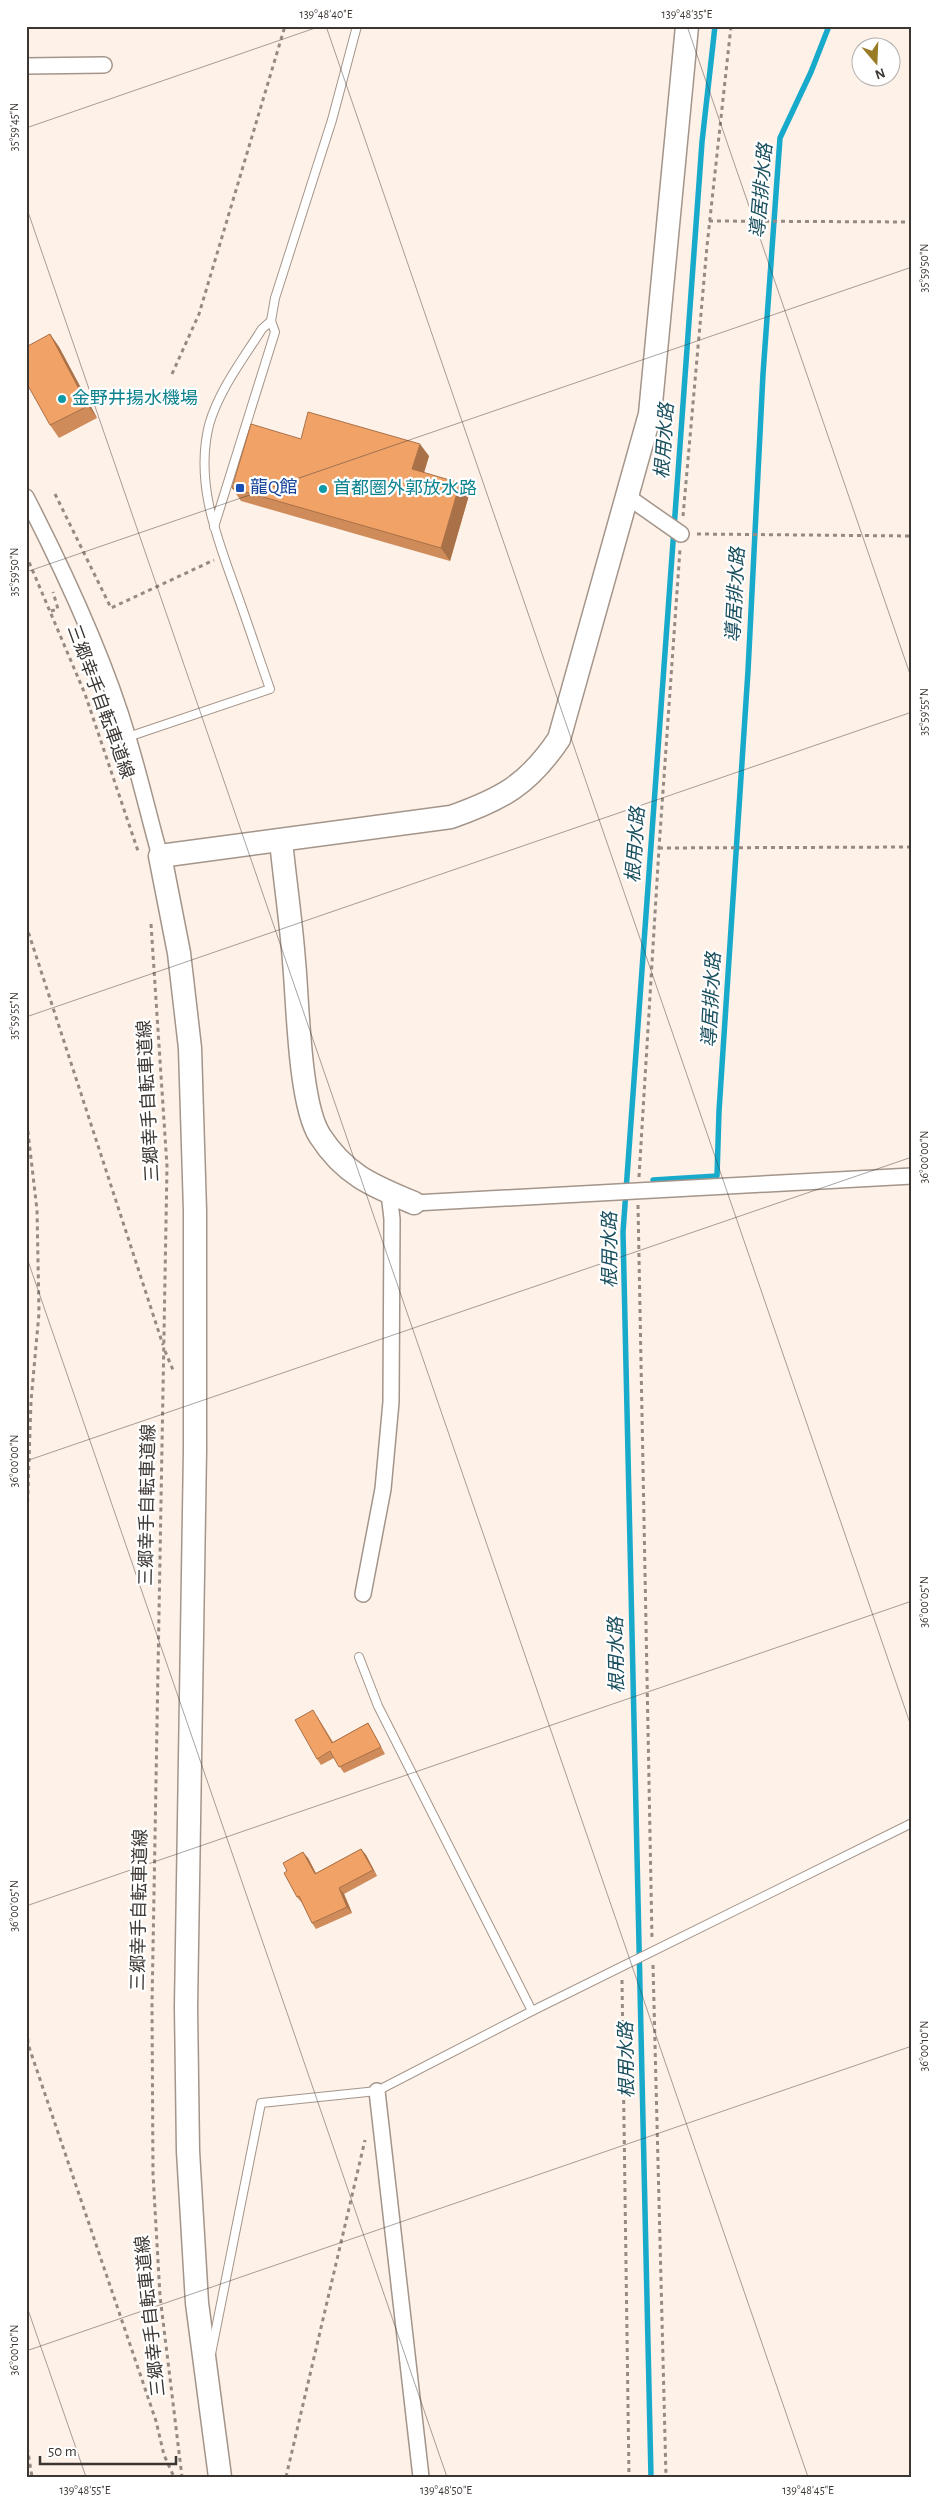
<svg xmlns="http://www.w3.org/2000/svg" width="938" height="2503" font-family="'Alegreya Sans','Noto Sans JP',sans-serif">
	<rect width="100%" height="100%" fill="#fef1e8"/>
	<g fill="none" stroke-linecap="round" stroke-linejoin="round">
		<g stroke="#17aacb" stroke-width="5.5">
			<path d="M 653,1180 L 717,1176 L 719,1111 L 748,671 L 763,374 L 780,138 L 811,72 L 829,26"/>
			<path d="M 651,2477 L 623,1232 L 702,142 L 715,26"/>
		</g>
		<g stroke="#a4958a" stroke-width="10">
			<g id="lane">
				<path d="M 214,527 L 275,332 L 271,321 L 275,298 L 332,120 L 357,26"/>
				<path d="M 128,737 L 270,689 C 258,655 247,621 235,588 C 216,535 195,482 209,425 C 219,390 243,359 262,329 L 271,321"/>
				<path d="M 359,1657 L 378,1706 L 532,2011"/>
				<path d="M 211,2354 L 261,2103 L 377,2091 L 532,2011 L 912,1823"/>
			</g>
		</g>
		<g stroke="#a4958a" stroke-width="18">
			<g id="street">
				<path d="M 26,66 L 104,65"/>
				<path d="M 26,497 C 65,573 104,656 128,738 C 140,777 149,817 160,856"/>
				<path d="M 628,497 L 681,534"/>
				<path d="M 414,1203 L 912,1176"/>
				<path d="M 363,1594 L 383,1489 L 391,1402 L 392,1219 L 389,1193"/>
				<path d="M 377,2091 L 421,2477"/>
			</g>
		</g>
		<g stroke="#a4958a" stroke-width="25">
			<g id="secondary">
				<path d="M 281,841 C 285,881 291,921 294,961 C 298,1003 299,1104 320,1136 C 345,1175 373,1186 414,1203"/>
				<path d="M 220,2477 L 197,2303 L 188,2151 L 186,2007 L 195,1450 L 195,1211 L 190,1048 L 179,953 L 160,856 L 451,817 C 502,799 528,785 559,739 L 650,414 L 687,26"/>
			</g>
		</g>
		<g stroke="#948b85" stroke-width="3" stroke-dasharray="4 4" stroke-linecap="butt">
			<path d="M 709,221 L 912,222"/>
			<path d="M 172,374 L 199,314 L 285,26"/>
			<path d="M 55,494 L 111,608 L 214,560"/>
			<path d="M 683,516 L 707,246 L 731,26"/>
			<path d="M 697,534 L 912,536"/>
			<path d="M 26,555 L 85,694 L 139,854"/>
			<path d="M 51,611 L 58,609 L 53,592"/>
			<path d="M 659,848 L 912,847"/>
			<path d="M 151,924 L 167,1166 L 152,2005 L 153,2174 L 160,2296 L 182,2477"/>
			<path d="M 26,925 L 163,1345"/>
			<path d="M 26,1115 L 37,1210 L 39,1313 L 31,1401 L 26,1550"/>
			<path d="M 639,1177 L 659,848 L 680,549"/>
			<path d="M 638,1205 L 652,1939"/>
			<path d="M 165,1351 L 173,1370"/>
			<path d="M 653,1965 L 666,2477"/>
			<path d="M 622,1980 L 629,2477"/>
			<path d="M 26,2007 L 28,2044 L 156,2421 L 164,2455 L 174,2477"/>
			<path d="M 26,2440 L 32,2477"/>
			<path d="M 286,2477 L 365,2140"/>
		</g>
		<use href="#lane" stroke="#fff" stroke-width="8"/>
		<use href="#street" stroke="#fff" stroke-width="15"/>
		<use href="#secondary" stroke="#fff" stroke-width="22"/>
	</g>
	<g fill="#cf8b59">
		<path d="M 50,334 L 59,347 L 97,418 L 59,438 L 50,425 Z"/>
		<path d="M 429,456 L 424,473 L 469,495 L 450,561 L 241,501 L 232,488 Z"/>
		<path d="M 317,1716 L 333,1742 L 368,1723 L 372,1730 L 385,1754 L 344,1773 L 334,1758 L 321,1765 L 317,1759 Z"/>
		<path d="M 361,1849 L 366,1855 L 377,1876 L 344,1894 L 352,1913 L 316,1929 L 312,1923 L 302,1903 L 297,1897 L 308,1858 L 316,1873 Z"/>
	</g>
	<g fill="#a97148">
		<path d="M 50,334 L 59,347 L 97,418 L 88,406 Z"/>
		<path d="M 420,444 L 429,456 L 421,482 L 412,469 Z"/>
		<path d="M 460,483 L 469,495 L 450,561 L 441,548 Z"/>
		<path d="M 361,1849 L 366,1855 L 377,1876 L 373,1870 Z"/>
		<path d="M 303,1852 L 308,1858 L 319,1880 L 315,1874 Z"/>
		<path d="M 339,1888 L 344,1894 L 352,1913 L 347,1907 Z"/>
	</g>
	<g fill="#f1a267" stroke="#a97148">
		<path d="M 50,334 L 88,406 L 50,425 L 26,382 L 26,347 Z"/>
		<path d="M 308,412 L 420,444 L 412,469 L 460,483 L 441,548 L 232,488 L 251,424 L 301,439 Z"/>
		<path d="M 313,1710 L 332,1743 L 368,1723 L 381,1747 L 339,1767 L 330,1751 L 317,1759 L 295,1720 Z"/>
		<path d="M 361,1849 L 373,1870 L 339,1888 L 347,1907 L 312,1923 L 299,1896 L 297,1897 L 284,1873 L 287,1871 L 283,1863 L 303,1852 L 315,1874 Z"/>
	</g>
	<path fill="none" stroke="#3c3632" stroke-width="1" stroke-opacity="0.45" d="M 326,26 L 912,1729M 687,26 L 912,680M 26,128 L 321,26M 26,206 L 808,2477M 26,572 L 912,267M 26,1017 L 912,712M 26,1255 L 447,2477M 26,1461 L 912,1157M 26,1906 L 912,1601M 26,2304 L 86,2477M 26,2351 L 912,2046"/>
	<g fill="#0f9aa8" stroke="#fff" stroke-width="2">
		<circle cx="62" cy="399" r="5"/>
		<circle cx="323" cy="489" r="5"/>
	</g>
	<rect fill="#1a4fb4" stroke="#fff" stroke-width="2" x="235" y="483" width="10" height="10" rx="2.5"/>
	<g text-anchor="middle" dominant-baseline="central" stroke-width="4.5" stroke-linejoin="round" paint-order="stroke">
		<g font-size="18" fill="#0d838f" stroke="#fff" text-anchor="start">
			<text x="72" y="399">金野井揚水機場</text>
			<text x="333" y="489">首都圏外郭放水路</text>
		</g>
		<g font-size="18" fill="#164399" stroke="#fff" text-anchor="start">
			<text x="250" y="488">龍Q館</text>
		</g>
		<g font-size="18" fill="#3c3632" stroke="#fff">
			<text transform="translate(100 702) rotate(70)">三郷幸手自転車道線</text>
			<text transform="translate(149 1101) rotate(-93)">三郷幸手自転車道線</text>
			<text transform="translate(148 1505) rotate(-89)">三郷幸手自転車道線</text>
			<text transform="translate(140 1910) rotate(-89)">三郷幸手自転車道線</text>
			<text transform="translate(151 2316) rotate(-96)">三郷幸手自転車道線</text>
		</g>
		<g font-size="19" font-style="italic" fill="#1a4f5e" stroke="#fff">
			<text transform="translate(762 191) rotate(-85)">導居排水路</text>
			<text transform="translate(665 441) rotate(-86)">根用水路</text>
			<text transform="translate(736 595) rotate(-87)">導居排水路</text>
			<text transform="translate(636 845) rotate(-86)">根用水路</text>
			<text transform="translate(712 1000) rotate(-87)">導居排水路</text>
			<text transform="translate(610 1250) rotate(-90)">根用水路</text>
			<text transform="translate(617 1655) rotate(-91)">根用水路</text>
			<text transform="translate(627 2060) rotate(-91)">根用水路</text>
		</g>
	</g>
	<rect width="938" height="2503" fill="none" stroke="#ffffff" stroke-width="55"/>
	<g transform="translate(876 62) rotate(161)"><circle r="24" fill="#ffffff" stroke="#b1afad"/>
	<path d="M0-4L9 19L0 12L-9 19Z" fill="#987b24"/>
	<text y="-8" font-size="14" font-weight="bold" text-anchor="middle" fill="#3c3632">N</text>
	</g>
	<path d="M40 2456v8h136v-8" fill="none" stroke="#3c3632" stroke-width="2.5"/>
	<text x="48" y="2456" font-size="15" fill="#3c3632" stroke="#ffffff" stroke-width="4" paint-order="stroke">50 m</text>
	<rect x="28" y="28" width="882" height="2448" fill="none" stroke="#3c3632" stroke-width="2"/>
	<g font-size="12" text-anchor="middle" fill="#3c3632">
		<text x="326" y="18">139°48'40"E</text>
		<text x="687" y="18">139°48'35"E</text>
		<text transform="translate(14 127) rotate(-90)" y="4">35°59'45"N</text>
		<text transform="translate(924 268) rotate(-90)" y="4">35°59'50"N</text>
		<text transform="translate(14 572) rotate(-90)" y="4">35°59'50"N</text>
		<text transform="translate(924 712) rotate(-90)" y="4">35°59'55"N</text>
		<text transform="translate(14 1016) rotate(-90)" y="4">35°59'55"N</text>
		<text transform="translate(924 1157) rotate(-90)" y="4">36°00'00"N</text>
		<text transform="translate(14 1461) rotate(-90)" y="4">36°00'00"N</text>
		<text transform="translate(924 1602) rotate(-90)" y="4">36°00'05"N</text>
		<text transform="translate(14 1906) rotate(-90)" y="4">36°00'05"N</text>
		<text transform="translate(924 2046) rotate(-90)" y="4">36°00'10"N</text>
		<text transform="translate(14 2350) rotate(-90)" y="4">36°00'10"N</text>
		<text x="85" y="2494">139°48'55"E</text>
		<text x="446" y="2494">139°48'50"E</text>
		<text x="808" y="2494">139°48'45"E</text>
	</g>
</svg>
